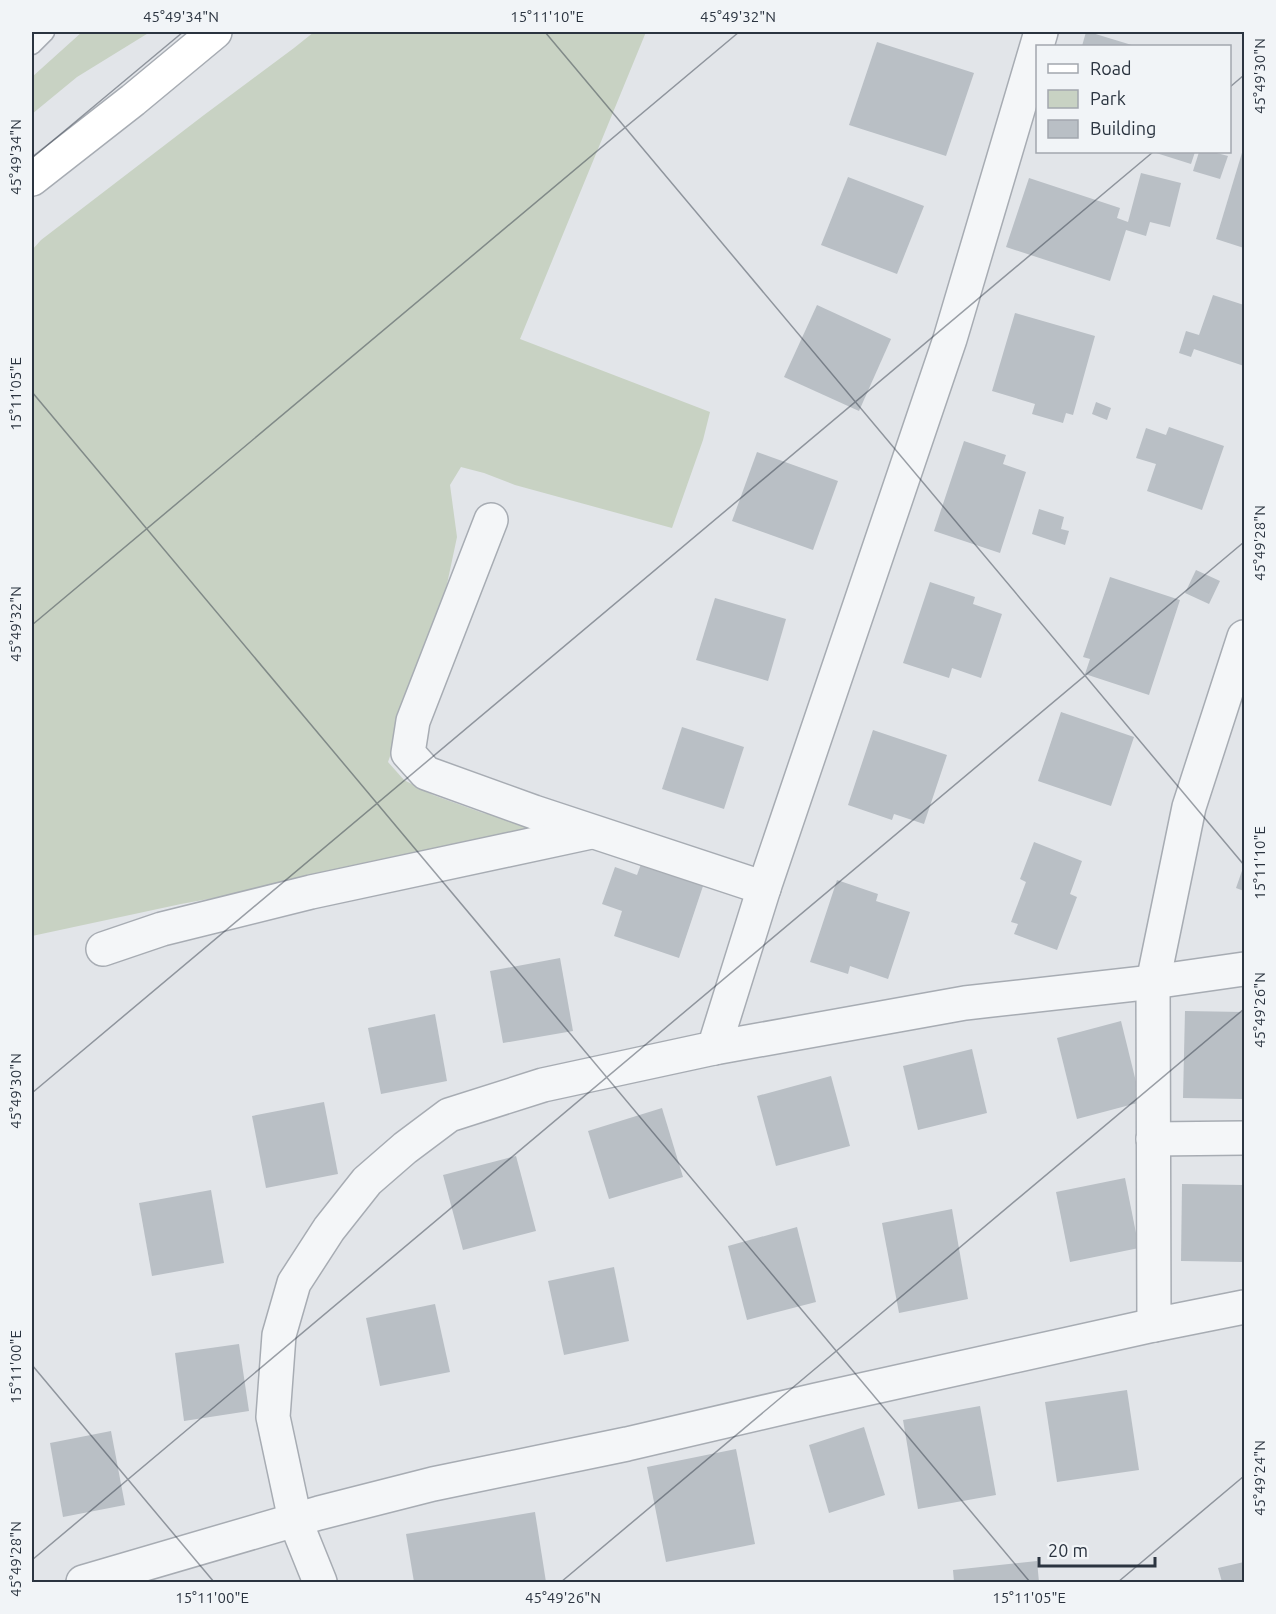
<svg xmlns="http://www.w3.org/2000/svg" width="1276" height="1614" font-family="Ubuntu,sans-serif">
	<rect width="100%" height="100%" fill="#e2e5e9"/>
	<g fill="#c8d2c3">
		<path d="M 82,32 L 150,32 L 77,77 L 32,114 L 32,77 Z"/>
		<path d="M 314,32 L 646,32 L 520,339 L 710,412 L 703,440 L 672,528 L 515,485 L 484,473 L 461,467 L 450,485 L 457,537 L 443,603 L 388,762 L 404,780 L 433,795 L 483,813 L 536,824 L 534,833 L 379,868 L 181,904 L 32,936 L 32,250 L 41,240 L 204,115 L 294,48 Z"/>
	</g>
	<g fill="#b9bfc5">
		<path d="M 1086,32 L 1089,32 L 1135,46 L 1082,46 Z"/>
		<path d="M 877,42 L 974,73 L 946,156 L 849,125 Z"/>
		<path d="M 1244,146 L 1244,248 L 1216,239 Z"/>
		<path d="M 1153,152 L 1195,152 L 1191,164 Z"/>
		<path d="M 1199,152 L 1213,152 L 1228,156 L 1220,179 L 1193,171 Z"/>
		<path d="M 1141,173 L 1181,183 L 1170,227 L 1150,222 L 1146,236 L 1126,230 L 1110,281 L 1006,247 L 1029,178 L 1120,208 L 1117,218 L 1128,222 Z"/>
		<path d="M 848,177 L 924,206 L 897,274 L 821,245 Z"/>
		<path d="M 1213,295 L 1244,305 L 1244,366 L 1194,349 L 1191,357 L 1179,353 L 1186,331 L 1199,335 Z"/>
		<path d="M 817,305 L 891,339 L 859,411 L 784,377 Z"/>
		<path d="M 1015,313 L 1095,336 L 1073,415 L 1066,413 L 1063,423 L 1032,414 L 1035,404 L 992,391 Z"/>
		<path d="M 1096,402 L 1111,408 L 1107,420 L 1092,414 Z"/>
		<path d="M 1169,427 L 1224,446 L 1202,510 L 1147,491 L 1156,464 L 1136,458 L 1146,428 L 1166,435 Z"/>
		<path d="M 964,441 L 1006,455 L 1003,464 L 1026,472 L 1000,553 L 934,531 Z"/>
		<path d="M 757,452 L 838,481 L 813,550 L 732,521 Z"/>
		<path d="M 1039,509 L 1064,517 L 1061,529 L 1069,531 L 1065,545 L 1032,534 Z"/>
		<path d="M 1196,570 L 1220,581 L 1209,604 L 1185,593 Z"/>
		<path d="M 1110,577 L 1180,600 L 1149,695 L 1085,674 L 1090,659 L 1083,657 Z"/>
		<path d="M 930,582 L 975,597 L 973,604 L 1002,614 L 981,678 L 952,668 L 949,678 L 903,663 Z"/>
		<path d="M 715,598 L 786,619 L 768,681 L 696,660 Z"/>
		<path d="M 1061,712 L 1134,737 L 1111,806 L 1038,781 Z"/>
		<path d="M 682,727 L 744,747 L 724,809 L 662,789 Z"/>
		<path d="M 873,730 L 947,755 L 924,824 L 894,814 L 892,820 L 848,805 Z"/>
		<path d="M 1034,842 L 1082,861 L 1070,894 L 1077,897 L 1057,950 L 1014,934 L 1018,924 L 1011,922 L 1026,882 L 1020,879 Z"/>
		<path d="M 644,856 L 706,877 L 679,958 L 614,936 L 622,911 L 602,904 L 615,867 L 637,875 Z"/>
		<path d="M 1244,865 L 1244,891 L 1236,888 Z"/>
		<path d="M 837,880 L 878,894 L 876,901 L 910,912 L 888,979 L 850,966 L 848,974 L 810,962 Z"/>
		<path d="M 560,958 L 573,1031 L 503,1043 L 490,971 Z"/>
		<path d="M 1185,1011 L 1244,1012 L 1244,1099 L 1183,1098 Z"/>
		<path d="M 435,1014 L 447,1081 L 381,1094 L 368,1028 Z"/>
		<path d="M 1121,1021 L 1141,1102 L 1077,1119 L 1057,1038 Z"/>
		<path d="M 972,1049 L 987,1113 L 918,1130 L 903,1066 Z"/>
		<path d="M 831,1076 L 850,1146 L 776,1166 L 757,1096 Z"/>
		<path d="M 324,1102 L 338,1174 L 266,1188 L 252,1116 Z"/>
		<path d="M 662,1108 L 683,1177 L 609,1199 L 588,1131 Z"/>
		<path d="M 516,1156 L 536,1231 L 463,1250 L 443,1175 Z"/>
		<path d="M 1125,1178 L 1139,1248 L 1070,1262 L 1056,1192 Z"/>
		<path d="M 1182,1184 L 1244,1185 L 1244,1262 L 1181,1261 Z"/>
		<path d="M 211,1190 L 224,1263 L 152,1276 L 139,1203 Z"/>
		<path d="M 952,1209 L 968,1299 L 899,1313 L 882,1223 Z"/>
		<path d="M 797,1227 L 816,1302 L 747,1320 L 728,1246 Z"/>
		<path d="M 614,1267 L 629,1341 L 564,1355 L 548,1281 Z"/>
		<path d="M 435,1304 L 450,1372 L 380,1386 L 366,1318 Z"/>
		<path d="M 239,1344 L 249,1411 L 184,1421 L 175,1353 Z"/>
		<path d="M 1127,1390 L 1139,1470 L 1057,1482 L 1045,1402 Z"/>
		<path d="M 980,1406 L 996,1495 L 918,1509 L 903,1420 Z"/>
		<path d="M 864,1427 L 885,1495 L 829,1513 L 809,1445 Z"/>
		<path d="M 111,1431 L 125,1505 L 63,1517 L 50,1443 Z"/>
		<path d="M 736,1449 L 755,1544 L 666,1562 L 647,1467 Z"/>
		<path d="M 535,1512 L 546,1582 L 414,1582 L 406,1534 Z"/>
		<path d="M 1037,1561 L 1039,1582 L 954,1582 L 953,1570 Z"/>
		<path d="M 1244,1562 L 1244,1582 L 1222,1582 L 1218,1568 Z"/>
	</g>
	<g fill="none" stroke-linecap="round" stroke-linejoin="round">
		<g stroke="#a7acb3" stroke-width="21">
			<path id="lane" d="M 32,45 L 45,32"/>
		</g>
		<g stroke="#a7acb3" stroke-width="36">
			<g id="street">
				<path d="M 491,520 L 413,721 L 408,753 L 426,773 L 534,812 L 764,888"/>
				<path d="M 1244,637 L 1189,807 L 1153,982 L 1154,1325 L 1244,1307"/>
				<path d="M 103,949 L 162,929 L 311,892 L 591,832"/>
				<path d="M 714,1048 L 965,1003 L 1153,982 L 1244,969"/>
				<path d="M 1153,1139 L 1244,1138"/>
				<path d="M 83,1582 L 319,1513 L 433,1484 L 627,1444 L 816,1400 L 1154,1325"/>
				<path d="M 320,1582 L 295,1520 L 273,1417 L 279,1335 L 294,1283 L 329,1229 L 367,1181 L 405,1148 L 449,1115 L 543,1085 L 714,1048 L 764,888 L 950,339 L 1041,32"/>
			</g>
		</g>
		<g stroke="#a7acb3" stroke-width="36">
			<path id="secondary" d="M 32,179 L 133,100 L 215,32"/>
		</g>
		<use href="#lane" stroke="#f4f6f8" stroke-width="18"/>
		<use href="#street" stroke="#f4f6f8" stroke-width="33"/>
		<use href="#secondary" stroke="#fff" stroke-width="33"/>
	</g>
	<path fill="none" stroke="#2b3440" stroke-width="1.5" stroke-opacity="0.45" d="M 545,32 L 1244,865M 1230,87 L 1244,75M 32,158 L 183,32M 32,392 L 1030,1582M 32,625 L 739,32M 32,1093 L 1153,152M 32,1365 L 214,1582M 32,1560 L 1244,542M 561,1582 L 1244,1009M 1118,1582 L 1244,1476"/>
	<rect width="1276" height="1614" fill="none" stroke="#f1f4f7" stroke-width="66"/>
	<rect x="1036" y="45" width="195" height="108" fill="#f1f4f7" stroke="#a2a7ae" stroke-width="1.5"/>
	<rect x="1048" y="64" width="30" height="9" fill="#ffffff" stroke="#a2a7ae" stroke-width="1.5"/>
	<text x="1090" y="75" font-size="18" fill="#2b3440">Road</text>
	<rect x="1048" y="90" width="30" height="18" fill="#c8d2c3" stroke="#a2a7ae" stroke-width="1.5"/>
	<text x="1090" y="105" font-size="18" fill="#2b3440">Park</text>
	<rect x="1048" y="120" width="30" height="18" fill="#b9bfc5" stroke="#a2a7ae" stroke-width="1.5"/>
	<text x="1090" y="135" font-size="18" fill="#2b3440">Building</text>
	<path d="M1039 1557v9h116v-9" fill="none" stroke="#2b3440" stroke-width="3"/>
	<text x="1048" y="1557" font-size="18" fill="#2b3440" stroke="#f1f4f7" stroke-width="4.5" paint-order="stroke">20 m</text>
	<rect x="33" y="33" width="1210" height="1548" fill="none" stroke="#2b3440" stroke-width="2"/>
	<g font-size="15" text-anchor="middle" fill="#2b3440">
		<text x="181" y="22">45°49'34"N</text>
		<text x="547" y="22">15°11'10"E</text>
		<text x="738" y="22">45°49'32"N</text>
		<text transform="translate(1260 76) rotate(-90)" y="5">45°49'30"N</text>
		<text transform="translate(16 157) rotate(-90)" y="5">45°49'34"N</text>
		<text transform="translate(16 394) rotate(-90)" y="5">15°11'05"E</text>
		<text transform="translate(1260 543) rotate(-90)" y="5">45°49'28"N</text>
		<text transform="translate(16 624) rotate(-90)" y="5">45°49'32"N</text>
		<text transform="translate(1260 863) rotate(-90)" y="5">15°11'10"E</text>
		<text transform="translate(1260 1010) rotate(-90)" y="5">45°49'26"N</text>
		<text transform="translate(16 1091) rotate(-90)" y="5">45°49'30"N</text>
		<text transform="translate(16 1367) rotate(-90)" y="5">15°11'00"E</text>
		<text transform="translate(1260 1478) rotate(-90)" y="5">45°49'24"N</text>
		<text transform="translate(16 1559) rotate(-90)" y="5">45°49'28"N</text>
		<text x="212" y="1603">15°11'00"E</text>
		<text x="563" y="1603">45°49'26"N</text>
		<text x="1029" y="1603">15°11'05"E</text>
	</g>
</svg>
